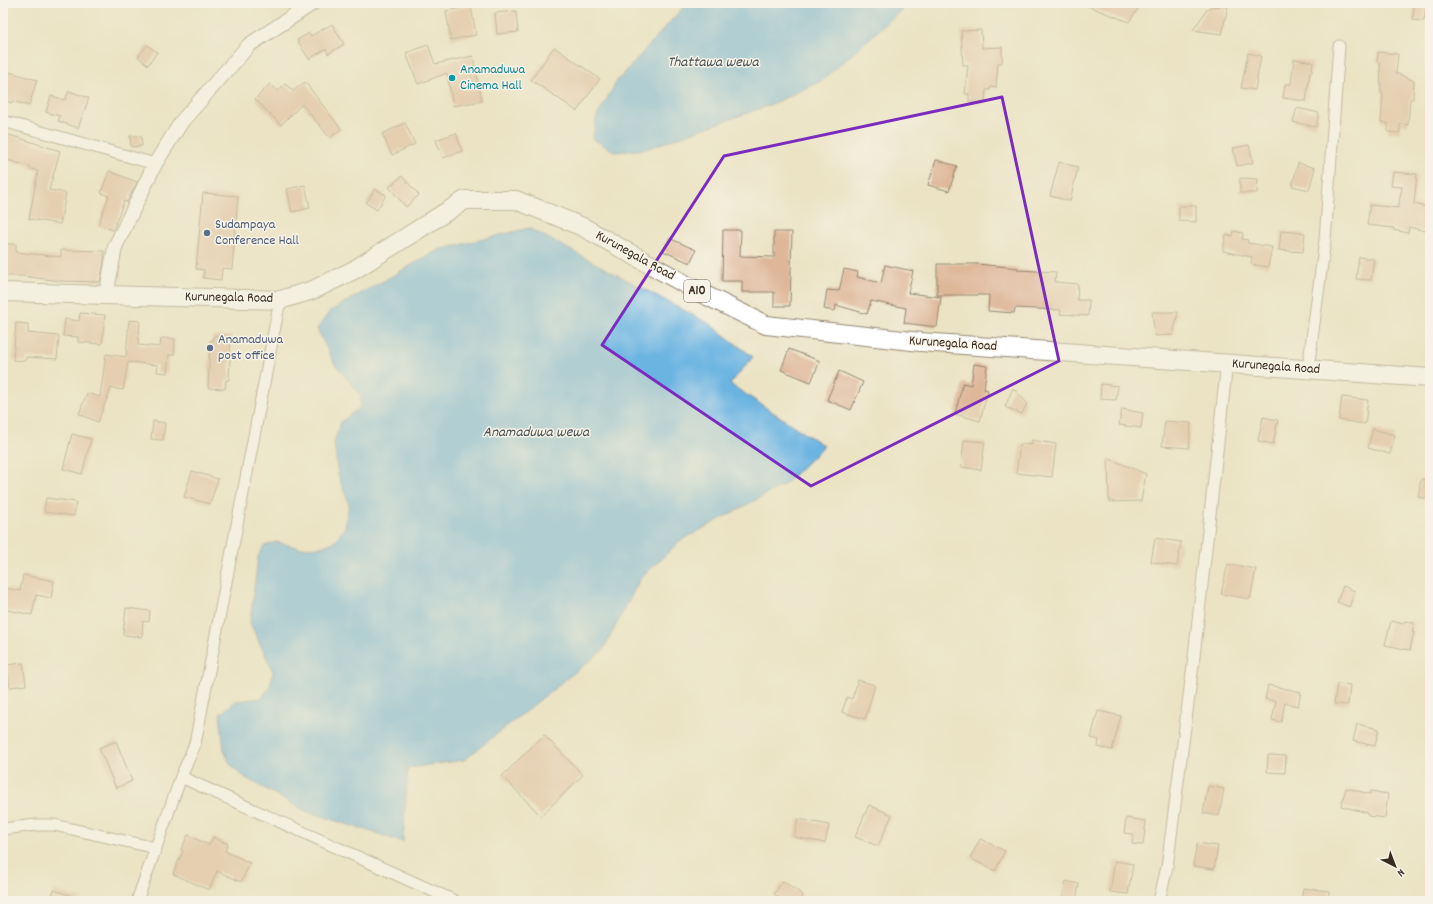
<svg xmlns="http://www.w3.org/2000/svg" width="1433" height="904" font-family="Dekko,sans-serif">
	<rect width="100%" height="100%" fill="#f7f3e8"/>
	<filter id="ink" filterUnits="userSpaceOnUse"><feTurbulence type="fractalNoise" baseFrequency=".025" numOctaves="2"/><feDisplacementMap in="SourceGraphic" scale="8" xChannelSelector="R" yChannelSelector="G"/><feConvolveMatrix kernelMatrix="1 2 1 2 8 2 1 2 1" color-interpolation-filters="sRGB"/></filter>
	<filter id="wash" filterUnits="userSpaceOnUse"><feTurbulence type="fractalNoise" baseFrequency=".012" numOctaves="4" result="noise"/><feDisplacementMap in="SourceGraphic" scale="16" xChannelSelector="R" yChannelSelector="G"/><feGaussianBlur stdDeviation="0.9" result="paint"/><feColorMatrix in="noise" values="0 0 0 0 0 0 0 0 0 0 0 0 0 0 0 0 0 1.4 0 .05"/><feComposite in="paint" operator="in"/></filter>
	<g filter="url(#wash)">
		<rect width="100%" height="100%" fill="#ebe3c4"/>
		<g fill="#6ab4e2" stroke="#526f80">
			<path d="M 687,3 L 909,3 L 823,80 L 770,105 L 646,149 L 616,152 L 592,139 L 597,116 L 617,81 Z"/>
			<path d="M 529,228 L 708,323 L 753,357 L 730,384 L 824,446 L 785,484 L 680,541 L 640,579 L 603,650 L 464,760 L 408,768 L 403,842 L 305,811 L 244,777 L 230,764 L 224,750 L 220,714 L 236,701 L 262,698 L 270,686 L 273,671 L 250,623 L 258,557 L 264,546 L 276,542 L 301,548 L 321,547 L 334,542 L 345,527 L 349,504 L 338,475 L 334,442 L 341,422 L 360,407 L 361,396 L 334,363 L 317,329 L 330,311 L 438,250 Z"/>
		</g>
		<g id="blocks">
			<g fill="#deb698">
				<path d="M 1080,3 L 1142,3 L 1129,22 Z"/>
				<path d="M 1414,4 L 1426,5 L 1424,21 L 1413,20 Z"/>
				<path d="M 471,6 L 476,35 L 451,40 L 446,11 Z"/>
				<path d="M 1228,6 L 1222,34 L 1193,30 L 1209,7 Z"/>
				<path d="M 516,11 L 518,32 L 497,34 L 495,13 Z"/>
				<path d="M 332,24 L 344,44 L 328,54 L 326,49 L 309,59 L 297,40 L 309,33 L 311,36 Z"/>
				<path d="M 981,30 L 982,48 L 1002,47 L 1002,63 L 998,63 L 996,88 L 991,87 L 990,90 L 986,90 L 985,103 L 969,102 L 969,94 L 965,94 L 968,65 L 963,65 L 961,31 Z"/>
				<path d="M 147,45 L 157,52 L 148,65 L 138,57 Z"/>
				<path d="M 428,45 L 435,64 L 473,56 L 482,101 L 453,106 L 447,73 L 418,84 L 406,53 Z"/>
				<path d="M 554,47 L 600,79 L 577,111 L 531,80 Z"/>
				<path d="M 1378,52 L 1398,54 L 1396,73 L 1414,81 L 1413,99 L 1410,99 L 1408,125 L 1400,124 L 1400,133 L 1388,132 L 1388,123 L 1381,122 L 1383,94 L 1381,93 L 1380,63 L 1377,62 Z"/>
				<path d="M 1248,53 L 1261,56 L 1255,90 L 1241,88 Z"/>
				<path d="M 1294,59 L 1313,62 L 1312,72 L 1310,72 L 1306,101 L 1283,98 L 1285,84 L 1291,84 Z"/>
				<path d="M 6,71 L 37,80 L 29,106 L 13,101 L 12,103 L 3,100 L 3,80 Z"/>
				<path d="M 305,82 L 341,129 L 330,138 L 302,104 L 281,125 L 255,99 L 270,84 L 278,91 L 285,84 L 293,91 Z"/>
				<path d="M 69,91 L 89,98 L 78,128 L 58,121 L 60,116 L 46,112 L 51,96 L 65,100 Z"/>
				<path d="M 1297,108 L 1319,113 L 1316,127 L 1293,122 Z"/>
				<path d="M 405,123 L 415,144 L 392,155 L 382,134 Z"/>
				<path d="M 3,133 L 60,151 L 49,190 L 66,193 L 60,224 L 29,219 L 38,171 L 29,168 L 29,166 L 3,159 Z"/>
				<path d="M 456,133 L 462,151 L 443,158 L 436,140 Z"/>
				<path d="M 130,136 L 141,136 L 142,146 L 131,147 Z"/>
				<path d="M 1249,145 L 1253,163 L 1237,166 L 1233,148 Z"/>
				<path d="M 936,160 L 957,166 L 949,191 L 928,185 Z"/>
				<path d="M 1059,162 L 1078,167 L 1070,201 L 1050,196 Z"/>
				<path d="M 1298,163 L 1315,168 L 1309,190 L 1292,186 Z"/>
				<path d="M 109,171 L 137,182 L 127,202 L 124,201 L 113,230 L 98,225 L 109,196 L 101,193 Z"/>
				<path d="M 1393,172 L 1417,174 L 1414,204 L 1430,208 L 1430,232 L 1409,227 L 1408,233 L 1393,230 L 1394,228 L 1367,225 L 1370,205 L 1398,208 L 1402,187 L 1391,186 Z"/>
				<path d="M 402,176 L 419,195 L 406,207 L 389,187 Z"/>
				<path d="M 1240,178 L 1258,179 L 1257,193 L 1240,193 Z"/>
				<path d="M 305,185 L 310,208 L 292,212 L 287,189 Z"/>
				<path d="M 375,189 L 386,195 L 377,210 L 366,203 Z"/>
				<path d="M 203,193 L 238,196 L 232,269 L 222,268 L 221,280 L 203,278 L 204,270 L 196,269 Z"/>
				<path d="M 1179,206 L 1196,206 L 1196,222 L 1179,221 Z"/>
				<path d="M 723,230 L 741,230 L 740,256 L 774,257 L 774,232 L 792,232 L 790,306 L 774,306 L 774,292 L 742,292 L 742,281 L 722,281 Z"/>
				<path d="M 1234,231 L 1243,233 L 1242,239 L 1248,240 L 1247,243 L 1272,247 L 1268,267 L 1251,264 L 1252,257 L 1223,251 L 1226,235 L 1233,236 Z"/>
				<path d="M 1281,231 L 1305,233 L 1303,252 L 1279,250 Z"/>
				<path d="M 669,238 L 696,250 L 690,263 L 663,251 Z"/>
				<path d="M 3,244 L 16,244 L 16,252 L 61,257 L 61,250 L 104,251 L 104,261 L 100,282 L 61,281 L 22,276 L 3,276 Z"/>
				<path d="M 1359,257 L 1374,259 L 1371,280 L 1356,279 Z"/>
				<path d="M 937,264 L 977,264 L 1018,268 L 1018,270 L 1056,272 L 1055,282 L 1078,284 L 1077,300 L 1089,300 L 1088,316 L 1060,314 L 1061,310 L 1015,308 L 1014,313 L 988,311 L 989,295 L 937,295 Z"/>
				<path d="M 885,265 L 913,271 L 908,293 L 941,297 L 937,327 L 904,323 L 906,308 L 871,301 L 867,314 L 836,305 L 835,311 L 824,309 L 827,290 L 839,291 L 844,269 L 858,272 L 857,277 L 881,283 Z"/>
				<path d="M 1152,312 L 1178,312 L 1173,335 L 1155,336 Z"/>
				<path d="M 80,313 L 105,315 L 102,344 L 78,342 L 78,337 L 63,336 L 65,319 L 79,321 Z"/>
				<path d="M 129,320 L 140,321 L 138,345 L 160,347 L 161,338 L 175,339 L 174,355 L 169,355 L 167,373 L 157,372 L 158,365 L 128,362 L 123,390 L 111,388 L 98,422 L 79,414 L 87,393 L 100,397 L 106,354 L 126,357 Z"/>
				<path d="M 16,323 L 28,324 L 28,333 L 59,336 L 57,359 L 26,357 L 26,361 L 13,360 Z"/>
				<path d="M 213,336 L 231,336 L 229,380 L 226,380 L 225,389 L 208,388 L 210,341 L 213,341 Z"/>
				<path d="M 789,349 L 820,361 L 811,382 L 781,370 Z"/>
				<path d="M 974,364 L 987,366 L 984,389 L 988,390 L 980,421 L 955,414 L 963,383 L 971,385 Z"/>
				<path d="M 839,371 L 863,382 L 851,410 L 827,400 Z"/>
				<path d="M 1101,384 L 1118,386 L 1116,400 L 1100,399 Z"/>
				<path d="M 1013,388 L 1027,403 L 1022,414 L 1005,407 Z"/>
				<path d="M 1342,397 L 1368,400 L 1365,424 L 1339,420 Z"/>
				<path d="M 1122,409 L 1143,413 L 1141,428 L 1119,425 Z"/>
				<path d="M 1263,417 L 1278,420 L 1273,444 L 1258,441 Z"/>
				<path d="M 153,421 L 165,423 L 163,440 L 151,439 Z"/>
				<path d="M 1165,421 L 1191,423 L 1189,448 L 1162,446 Z"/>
				<path d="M 1373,429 L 1395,435 L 1390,454 L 1368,448 Z"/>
				<path d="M 72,434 L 91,439 L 82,474 L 63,469 Z"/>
				<path d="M 964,440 L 985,442 L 981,470 L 961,467 Z"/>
				<path d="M 1032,440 L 1056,444 L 1052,477 L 1016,473 L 1020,444 L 1031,445 Z"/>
				<path d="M 1108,458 L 1146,474 L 1141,501 L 1109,502 Z"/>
				<path d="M 192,471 L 218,479 L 210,504 L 184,497 Z"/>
				<path d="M 1421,479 L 1430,480 L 1430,499 L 1418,497 Z"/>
				<path d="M 46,498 L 76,502 L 74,516 L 44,512 Z"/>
				<path d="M 1155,538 L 1181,542 L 1177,566 L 1151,562 Z"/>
				<path d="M 1228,564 L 1256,569 L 1250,599 L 1221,594 Z"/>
				<path d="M 23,575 L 54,581 L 51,598 L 36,595 L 32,615 L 3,609 L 3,600 L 5,588 L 20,591 Z"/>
				<path d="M 1343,586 L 1355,591 L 1349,607 L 1337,602 Z"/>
				<path d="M 126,608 L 150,611 L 149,622 L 143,621 L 142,637 L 123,635 Z"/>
				<path d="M 1391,621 L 1404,624 L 1405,621 L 1414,623 L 1412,632 L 1414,632 L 1410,650 L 1385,645 Z"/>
				<path d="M 23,663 L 26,685 L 10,687 L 7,665 Z"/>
				<path d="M 858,680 L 875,685 L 865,719 L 842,712 L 847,697 L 852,699 Z"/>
				<path d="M 1337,684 L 1350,685 L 1348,705 L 1334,704 Z"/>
				<path d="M 1268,685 L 1301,692 L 1298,706 L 1285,703 L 1281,722 L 1272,720 L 1276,701 L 1265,699 Z"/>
				<path d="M 1098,711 L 1121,716 L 1112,750 L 1098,747 L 1099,740 L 1091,738 Z"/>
				<path d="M 1357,724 L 1379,729 L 1375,746 L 1353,741 Z"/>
				<path d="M 544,735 L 583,775 L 541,816 L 502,776 Z"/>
				<path d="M 116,741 L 132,781 L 116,788 L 99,748 Z"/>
				<path d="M 1268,755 L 1286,756 L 1285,773 L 1267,772 Z"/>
				<path d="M 1208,786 L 1224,789 L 1219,816 L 1203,813 Z"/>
				<path d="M 1346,788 L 1370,794 L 1371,791 L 1388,794 L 1385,818 L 1368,816 L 1368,813 L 1341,806 Z"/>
				<path d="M 869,805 L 892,815 L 878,846 L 855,837 Z"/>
				<path d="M 1126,818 L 1146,821 L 1143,845 L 1132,844 L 1133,834 L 1124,833 Z"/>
				<path d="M 798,819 L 829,825 L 825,843 L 794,837 Z"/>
				<path d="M 188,835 L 209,845 L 213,837 L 228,844 L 225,851 L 250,863 L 241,882 L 217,871 L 209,890 L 173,874 L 183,851 L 181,850 Z"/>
				<path d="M 980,839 L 1005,851 L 995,871 L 970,858 Z"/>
				<path d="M 1197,843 L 1218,846 L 1214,869 L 1193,866 Z"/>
				<path d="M 1115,861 L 1133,864 L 1128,894 L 1110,892 Z"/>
				<path d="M 783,881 L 803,895 L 799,901 L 784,901 L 774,894 Z"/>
				<path d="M 1066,881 L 1079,884 L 1076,901 L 1062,901 Z"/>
				<path d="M 1303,888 L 1329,891 L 1328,901 L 1301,901 Z"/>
				<path d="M 54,890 L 82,899 L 81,901 L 50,901 Z"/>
			</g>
		</g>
	</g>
	<g filter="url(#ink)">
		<use href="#blocks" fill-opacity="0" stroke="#938671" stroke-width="1"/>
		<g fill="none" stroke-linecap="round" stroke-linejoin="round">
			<g stroke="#938671" stroke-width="13">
				<g id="minor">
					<path d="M 3,121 L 155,164"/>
					<path d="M 1308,369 L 1325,240 L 1339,46"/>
					<path d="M 181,777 L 455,901"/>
					<path d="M 3,829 L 36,825 L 54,825 L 156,848"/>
					<path d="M 137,901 L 181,777 L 195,744 L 280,300"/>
					<path d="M 1159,901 L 1167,867 L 1193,665 L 1227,363"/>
				</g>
			</g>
			<g stroke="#938671" stroke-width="16">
				<path id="tertiary" d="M 106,296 L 115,247 L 155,164 L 182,121 L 249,45 L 313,3"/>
			</g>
			<g stroke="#938671" stroke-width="20">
				<path id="trunk" d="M 3,292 L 280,300 L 313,290 L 354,270 L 465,200 L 516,200 L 583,227 L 701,293 L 766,325 L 921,342 L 1430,378"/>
			</g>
			<use href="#minor" stroke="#fff" stroke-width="11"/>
			<use href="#tertiary" stroke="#fff" stroke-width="14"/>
			<use href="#trunk" stroke="#fff" stroke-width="18"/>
		</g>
	</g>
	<path d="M0 0H1433V904H0ZM 1002,97 L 1059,361 L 811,486 L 602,345 L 724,156 Z" fill="#ebe3c4" fill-opacity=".55" fill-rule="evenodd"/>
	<path fill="none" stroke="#7b2cbf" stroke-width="3" stroke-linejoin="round" d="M 1002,97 L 1059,361 L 811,486 L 602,345 L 724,156 Z"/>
	<circle fill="#0f9aa8" stroke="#f7f3e8" stroke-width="1.5" cx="452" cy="78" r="4"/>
	<g fill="#5c6f8a" stroke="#f7f3e8" stroke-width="1.5">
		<circle cx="207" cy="233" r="4"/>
		<circle cx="210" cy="348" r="4"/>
	</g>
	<g text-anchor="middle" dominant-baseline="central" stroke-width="3" stroke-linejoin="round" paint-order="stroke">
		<rect fill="#f7f3e8" stroke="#73665b" stroke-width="1" x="684" y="280" width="26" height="22" rx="3"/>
		<g font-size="13" font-weight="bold" fill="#3b2a1e">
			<text x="697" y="291">A10</text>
		</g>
		<g font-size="14" fill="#0d838f" stroke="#f7f3e8" text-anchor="start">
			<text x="460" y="70">Anamaduwa<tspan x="460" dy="16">Cinema Hall</tspan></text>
		</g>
		<g font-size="14" fill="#4e5e75" stroke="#f7f3e8" text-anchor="start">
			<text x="215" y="225">Sudampaya<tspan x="215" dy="16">Conference Hall</tspan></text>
			<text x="218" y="340">Anamaduwa<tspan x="218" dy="16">post office</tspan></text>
		</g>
		<g font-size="14" fill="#3b2a1e" stroke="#f7f3e8">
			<text transform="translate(635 256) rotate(29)">Kurunegala Road</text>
			<text transform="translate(229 298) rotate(1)">Kurunegala Road</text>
			<text transform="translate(953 344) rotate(4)">Kurunegala Road</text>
			<text transform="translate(1276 367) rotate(4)">Kurunegala Road</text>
		</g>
		<g font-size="15" font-style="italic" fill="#495359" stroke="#f7f3e8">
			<text x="713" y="63">Thattawa wewa</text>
			<text x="536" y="433">Anamaduwa wewa</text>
		</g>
	</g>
	<rect width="1433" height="904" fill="none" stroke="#f7f3e8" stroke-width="16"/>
	<g transform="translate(1395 866) rotate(138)" stroke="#f7f3e8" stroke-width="3" paint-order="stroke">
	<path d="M0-3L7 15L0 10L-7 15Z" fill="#3b2a1e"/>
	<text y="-6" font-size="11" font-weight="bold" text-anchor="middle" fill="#3b2a1e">N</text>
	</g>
</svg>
